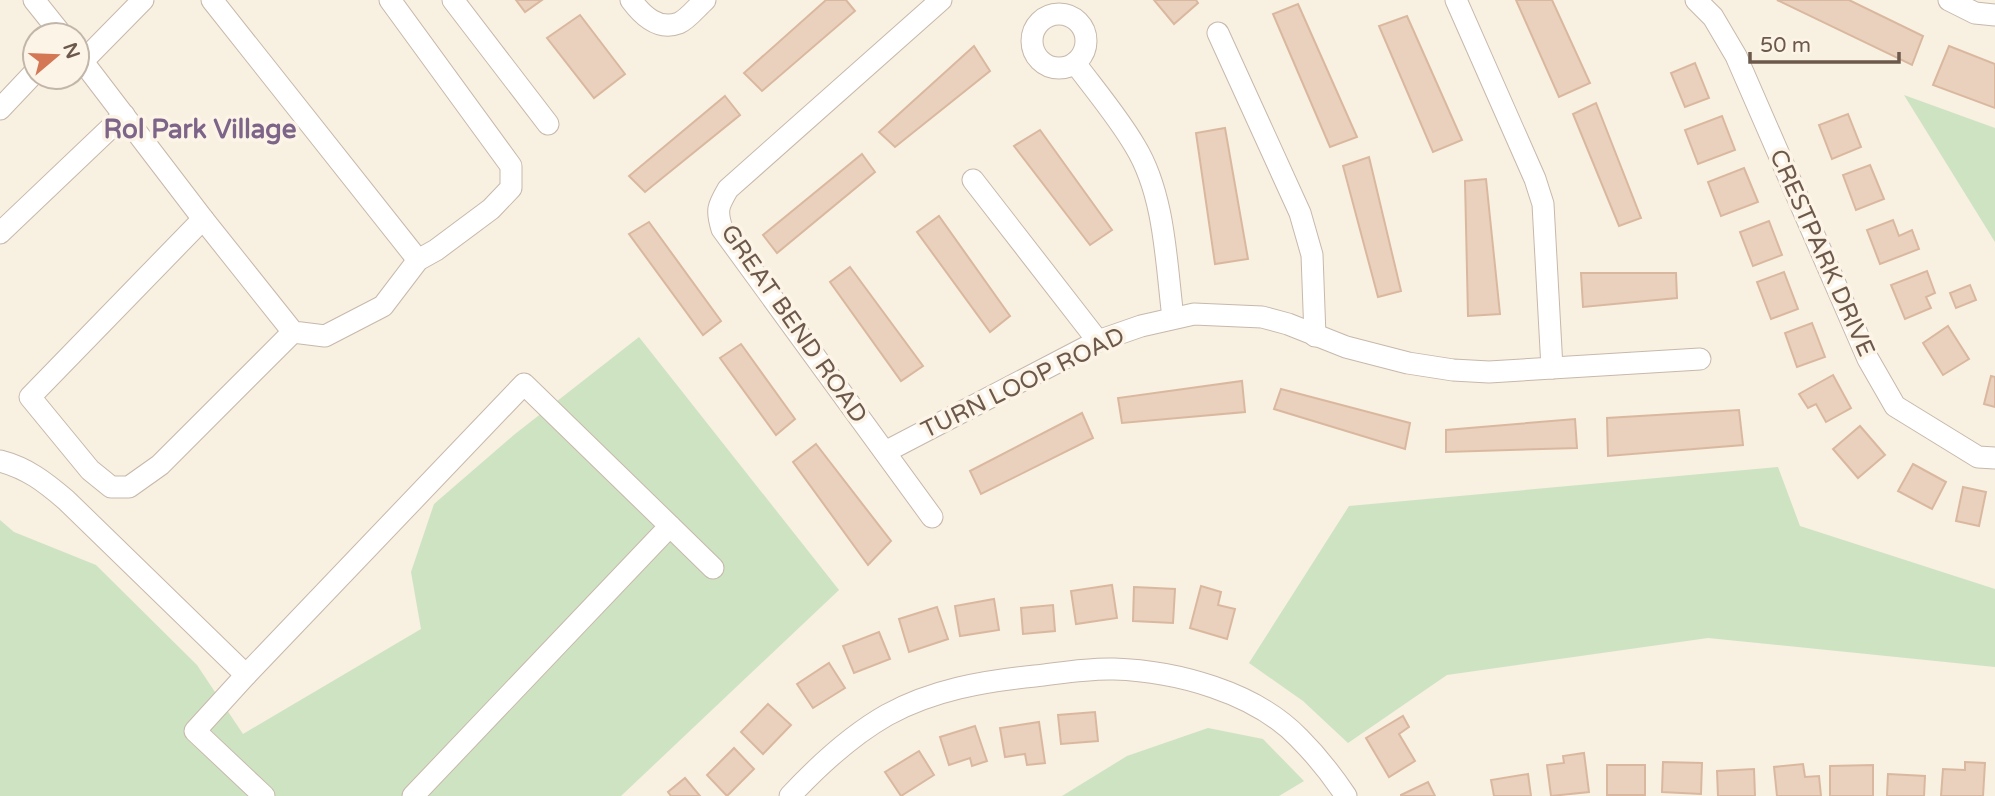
<svg xmlns="http://www.w3.org/2000/svg" width="1995" height="796" font-family="'Varela Round',sans-serif">
	<rect width="100%" height="100%" fill="#f8f0e1"/>
	<g fill="#cee3c2">
		<path d="M 1904,95 L 1995,128 L 1995,242 Z"/>
		<path d="M 639,337 L 839,590 L 621,796 L 0,796 L 0,520 L 14,532 L 96,565 L 197,665 L 243,734 L 421,629 L 411,572 L 434,504 L 515,434 Z"/>
		<path d="M 1778,467 L 1800,526 L 1995,589 L 1995,667 L 1708,638 L 1447,675 L 1348,743 L 1303,701 L 1249,663 L 1349,506 Z"/>
		<path d="M 1208,728 L 1263,739 L 1304,781 L 1279,796 L 1062,796 L 1127,756 Z"/>
	</g>
	<g fill="#ead1bd" stroke="#dab89f" stroke-width="2">
		<path d="M 516,0 L 542,0 L 525,12 Z"/>
		<path d="M 826,0 L 846,0 L 855,11 L 762,91 L 744,73 Z"/>
		<path d="M 1154,0 L 1196,0 L 1198,3 L 1174,24 Z"/>
		<path d="M 1516,0 L 1552,0 L 1590,83 L 1559,97 Z"/>
		<path d="M 1777,0 L 1849,0 L 1923,36 L 1912,65 Z"/>
		<path d="M 1298,4 L 1357,137 L 1330,147 L 1273,14 Z"/>
		<path d="M 580,15 L 625,74 L 594,98 L 547,38 Z"/>
		<path d="M 1407,16 L 1462,140 L 1433,152 L 1379,26 Z"/>
		<path d="M 974,46 L 990,71 L 895,147 L 879,132 Z"/>
		<path d="M 1949,46 L 1995,64 L 1995,108 L 1933,85 Z"/>
		<path d="M 1695,63 L 1709,98 L 1685,107 L 1671,73 Z"/>
		<path d="M 725,96 L 740,115 L 645,192 L 629,176 Z"/>
		<path d="M 1596,103 L 1641,218 L 1619,226 L 1573,114 Z"/>
		<path d="M 1848,114 L 1861,147 L 1832,159 L 1819,125 Z"/>
		<path d="M 1722,116 L 1735,150 L 1698,164 L 1685,130 Z"/>
		<path d="M 1225,128 L 1248,259 L 1215,264 L 1196,133 Z"/>
		<path d="M 1040,130 L 1112,230 L 1090,245 L 1014,146 Z"/>
		<path d="M 862,154 L 875,172 L 777,253 L 763,235 Z"/>
		<path d="M 1369,157 L 1401,291 L 1378,297 L 1343,166 Z"/>
		<path d="M 1870,165 L 1884,199 L 1856,210 L 1843,175 Z"/>
		<path d="M 1744,168 L 1758,202 L 1721,216 L 1708,182 Z"/>
		<path d="M 1486,179 L 1500,314 L 1468,316 L 1465,181 Z"/>
		<path d="M 939,216 L 1010,316 L 990,332 L 917,232 Z"/>
		<path d="M 1893,220 L 1899,236 L 1912,230 L 1919,249 L 1880,264 L 1867,230 Z"/>
		<path d="M 1769,221 L 1782,255 L 1753,266 L 1740,232 Z"/>
		<path d="M 649,222 L 721,321 L 703,335 L 629,234 Z"/>
		<path d="M 850,267 L 923,366 L 901,381 L 830,282 Z"/>
		<path d="M 1927,271 L 1935,293 L 1926,297 L 1931,308 L 1905,319 L 1891,285 Z"/>
		<path d="M 1784,272 L 1798,309 L 1771,319 L 1757,282 Z"/>
		<path d="M 1581,273 L 1676,273 L 1677,298 L 1583,307 Z"/>
		<path d="M 1970,285 L 1976,300 L 1956,308 L 1950,293 Z"/>
		<path d="M 1812,323 L 1825,357 L 1797,367 L 1785,333 Z"/>
		<path d="M 1948,326 L 1969,359 L 1943,375 L 1923,343 Z"/>
		<path d="M 741,344 L 795,419 L 776,435 L 720,358 Z"/>
		<path d="M 1833,375 L 1851,408 L 1826,422 L 1816,404 L 1808,408 L 1799,394 Z"/>
		<path d="M 1991,376 L 1995,377 L 1995,407 L 1984,404 Z"/>
		<path d="M 1242,381 L 1245,412 L 1122,423 L 1118,398 Z"/>
		<path d="M 1281,389 L 1410,423 L 1405,449 L 1274,409 Z"/>
		<path d="M 1739,410 L 1743,445 L 1608,456 L 1607,418 Z"/>
		<path d="M 1082,413 L 1093,438 L 981,494 L 970,471 Z"/>
		<path d="M 1575,419 L 1577,448 L 1446,452 L 1446,430 Z"/>
		<path d="M 1860,426 L 1885,455 L 1858,478 L 1833,449 Z"/>
		<path d="M 816,444 L 891,541 L 868,565 L 793,462 Z"/>
		<path d="M 1913,464 L 1946,482 L 1932,509 L 1898,491 Z"/>
		<path d="M 1963,487 L 1986,492 L 1979,526 L 1956,521 Z"/>
		<path d="M 1112,585 L 1117,618 L 1076,624 L 1071,591 Z"/>
		<path d="M 1201,586 L 1221,592 L 1218,605 L 1235,609 L 1227,639 L 1190,628 Z"/>
		<path d="M 1134,587 L 1175,589 L 1173,623 L 1133,621 Z"/>
		<path d="M 994,599 L 999,630 L 960,636 L 955,606 Z"/>
		<path d="M 1053,605 L 1055,631 L 1023,634 L 1021,608 Z"/>
		<path d="M 937,607 L 948,639 L 909,652 L 899,619 Z"/>
		<path d="M 879,632 L 890,659 L 854,673 L 843,646 Z"/>
		<path d="M 829,663 L 845,688 L 813,708 L 797,684 Z"/>
		<path d="M 768,704 L 791,725 L 763,754 L 741,732 Z"/>
		<path d="M 1095,712 L 1098,741 L 1061,744 L 1058,715 Z"/>
		<path d="M 1403,716 L 1409,727 L 1399,734 L 1415,761 L 1389,777 L 1366,738 Z"/>
		<path d="M 1039,722 L 1045,763 L 1027,765 L 1025,754 L 1005,757 L 1000,728 Z"/>
		<path d="M 975,726 L 987,761 L 972,766 L 970,758 L 949,765 L 940,737 Z"/>
		<path d="M 734,748 L 754,769 L 727,796 L 707,775 Z"/>
		<path d="M 919,751 L 934,775 L 901,796 L 885,772 Z"/>
		<path d="M 1584,753 L 1589,792 L 1551,796 L 1547,765 L 1564,763 L 1563,756 Z"/>
		<path d="M 1663,762 L 1702,763 L 1701,794 L 1662,792 Z"/>
		<path d="M 1965,762 L 1985,763 L 1983,796 L 1941,796 L 1943,769 L 1965,770 Z"/>
		<path d="M 1803,764 L 1805,777 L 1819,776 L 1821,796 L 1777,796 L 1774,767 Z"/>
		<rect x="1607" y="765" width="38" height="30"/>
		<path d="M 1873,765 L 1873,796 L 1830,796 L 1830,766 Z"/>
		<path d="M 1754,769 L 1755,796 L 1718,796 L 1717,771 Z"/>
		<path d="M 1528,774 L 1531,796 L 1494,796 L 1491,780 Z"/>
		<path d="M 1888,774 L 1925,776 L 1924,796 L 1887,796 Z"/>
		<path d="M 685,778 L 700,796 L 671,796 L 668,792 Z"/>
		<path d="M 1428,782 L 1435,796 L 1401,796 L 1401,795 Z"/>
	</g>
	<g fill="none" stroke-linecap="round" stroke-linejoin="round">
		<g stroke="#c7b8ab" stroke-width="23">
			<g id="minor">
				<path d="M 34,0 L 62,35"/>
				<path d="M 212,0 L 418,260"/>
				<path d="M 453,0 L 548,124"/>
				<path d="M 631,0 C 642,15 658,31 679,23 C 688,19 697,7 705,0"/>
				<path d="M 1456,0 L 1535,179 L 1543,204 L 1552,368"/>
				<path d="M 1696,0 L 1713,17 L 1736,56 L 1868,359 L 1895,406 L 1978,457 L 1995,458"/>
				<path d="M 1949,0 L 1975,13 L 1995,15"/>
				<circle cx="1059" cy="41" r="27"/>
				<path d="M 1218,33 L 1300,213 L 1312,255 L 1315,336"/>
				<path d="M 77,54 L 203,219 L 293,332 L 325,336 L 383,306 L 418,260 L 436,250 L 491,209 L 511,188 L 511,166 L 390,0"/>
				<path d="M 83,61 L 143,0"/>
				<path d="M 1075,63 C 1095,90 1118,117 1135,146 C 1165,195 1166,262 1173,318"/>
				<path d="M 0,109 L 35,72"/>
				<path d="M 973,180 L 1098,341"/>
				<path d="M 203,219 L 30,397 L 90,470 L 111,487 L 129,487 L 160,465 L 293,332"/>
				<path d="M 0,233 L 124,115"/>
				<path d="M 885,452 L 1098,341 L 1141,326 L 1194,314 L 1262,317 L 1288,324 L 1346,347 L 1408,363 L 1453,370 L 1489,372 L 1700,359"/>
				<path d="M 0,461 C 27,468 45,482 66,500 L 246,675 L 195,731 L 264,796"/>
				<path d="M 932,517 L 722,229 C 716,210 718,206 728,189 L 941,0"/>
				<path d="M 670,526 L 713,568"/>
				<path d="M 246,675 L 524,384 L 670,526 L 413,796"/>
				<path d="M 790,796 C 819,765 850,736 887,715 C 932,690 984,681 1035,676 C 1061,673 1088,668 1114,669 C 1176,671 1255,692 1299,738 C 1317,756 1332,775 1346,796"/>
			</g>
		</g>
		<use href="#minor" stroke="#fff" stroke-width="21"/>
	</g>
	<g text-anchor="middle" dominant-baseline="central" stroke-width="7" stroke-linejoin="round" paint-order="stroke">
		<g font-size="24" fill="#6c594c" stroke="#fcf4e7">
			<text transform="translate(1822 253) rotate(66)">CRESTPARK DRIVE</text>
			<text transform="translate(794 324) rotate(55)">GREAT BEND ROAD</text>
			<text transform="translate(1023 383) rotate(-26)">TURN LOOP ROAD</text>
		</g>
		<g font-size="26" font-weight="bold" fill="#7d6489" stroke="#fcf4e7">
			<text x="200" y="129">Rol Park Village</text>
		</g>
	</g>
	<g transform="translate(56 56) rotate(71)"><circle r="33" fill="#fcf4e7" stroke="#c2b6a9" stroke-width="2"/>
	<path d="M0-5L12 26L0 18L-12 26Z" fill="#d37755"/>
	<text y="-10" font-size="19" font-weight="bold" text-anchor="middle" fill="#6c594c">N</text>
	</g>
	<path d="M1750 52v10h149v-10" fill="none" stroke="#6c594c" stroke-width="3.5"/>
	<text x="1760" y="52" font-size="21" fill="#6c594c" stroke="#fcf4e7" stroke-width="5" paint-order="stroke">50 m</text>
</svg>
